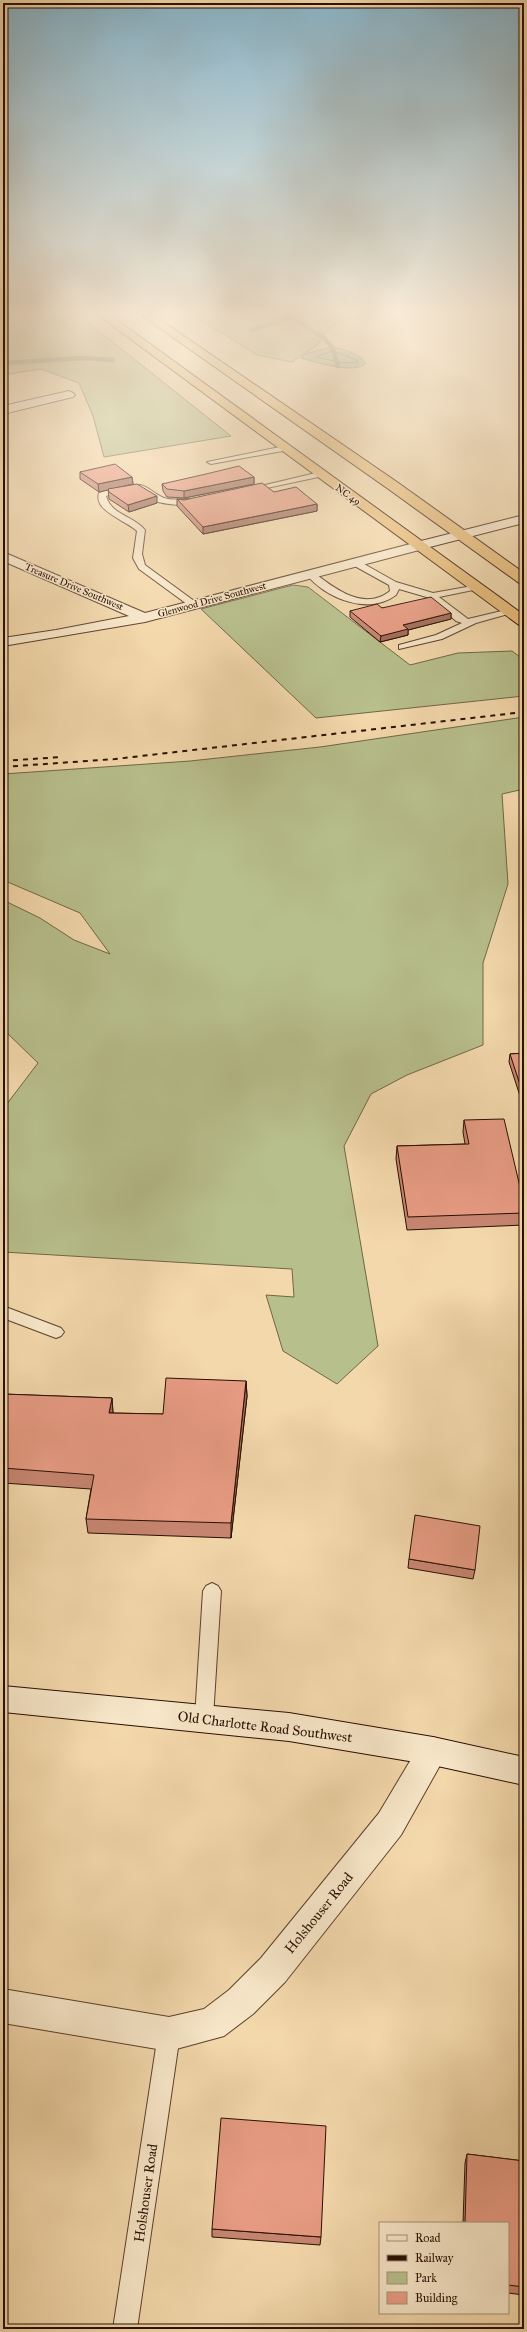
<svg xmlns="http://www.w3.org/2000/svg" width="527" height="2332" font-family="'IM FELL Great Primer',serif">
	<rect width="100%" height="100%" fill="#f3d8ab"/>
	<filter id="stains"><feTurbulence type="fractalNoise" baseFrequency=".005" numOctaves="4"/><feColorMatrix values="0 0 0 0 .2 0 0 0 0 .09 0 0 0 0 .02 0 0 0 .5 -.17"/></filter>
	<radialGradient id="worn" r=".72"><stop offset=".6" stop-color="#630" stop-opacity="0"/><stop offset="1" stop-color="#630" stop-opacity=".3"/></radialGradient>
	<g fill="#b7bf8c" stroke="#706646">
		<path d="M 8,310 L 72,310 L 231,436 L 104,457 L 93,416 L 79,383 L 41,369 L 3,375 L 3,325 L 15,323 Z"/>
		<path d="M 185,310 L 372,310 L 331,326 L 317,345 L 292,362 L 257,355 Z"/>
		<path d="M 293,585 L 308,587 L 410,665 L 458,653 L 512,651 L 524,660 L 524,696 L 316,718 L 201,609 Z"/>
		<path d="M 524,717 L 524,789 L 502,794 L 508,884 L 483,963 L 483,1045 L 407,1075 L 371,1094 L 344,1146 L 378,1346 L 337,1384 L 283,1351 L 266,1295 L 294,1297 L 292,1269 L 3,1252 L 3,1109 L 38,1063 L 3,1029 L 3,900 L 40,918 L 74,940 L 110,954 L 80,913 L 3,880 L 3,774 L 190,761 L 320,747 Z"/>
	</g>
	<path fill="#9dbba4" stroke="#6f7663" d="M 332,347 C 345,350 357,352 366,363 C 356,375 315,362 301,358 L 305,354 Z"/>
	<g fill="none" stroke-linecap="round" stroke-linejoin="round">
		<path stroke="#636452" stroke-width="1" d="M 333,351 L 357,360 L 358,362 L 344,363 L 316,357 Z"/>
		<g stroke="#6f7663" stroke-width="4.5">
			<path d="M 292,317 L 324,338 L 332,347 L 338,366"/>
			<path d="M 252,330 L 314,310"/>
			<path d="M 3,363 L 84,358 L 113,360"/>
		</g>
		<g stroke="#5c402c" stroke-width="2">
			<g id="lane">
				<path d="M 285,446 L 288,446 L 288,450 L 211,464 L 207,462 Z"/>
				<path d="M 320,472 L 323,472 L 323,476 L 248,492 L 244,490 Z"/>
				<path d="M 140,485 C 150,487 157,497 168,499 C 177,501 192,496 199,502 C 193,508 163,504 155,501 C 149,499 143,493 138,490 L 117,492 L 106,496 C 111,515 134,516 145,530 L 142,554 L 145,565 L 197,603 L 197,607 L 191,607 L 139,569 L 133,558 L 137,531 C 127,521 93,511 99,493 L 116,488 Z"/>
				<path d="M 351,560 L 357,560 L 396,582 L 433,593 L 478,585 L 478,589 L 439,597 L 468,619 L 510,609 L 515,612 L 476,623 L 442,639 L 399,649 L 399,645 L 436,635 L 462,623 L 456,621 L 430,598 L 399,589 L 396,595 C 368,616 325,598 306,574 L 313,572 C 334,588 364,612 390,591 L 389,585 L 351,564 Z"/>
				<path d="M 3,1306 L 61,1328 L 64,1332 L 61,1336 L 56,1338 L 3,1318 Z"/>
				<path d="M 212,1583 L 218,1586 L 221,1591 L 213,1718 L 211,1724 L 204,1727 L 197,1724 L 195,1718 L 203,1591 L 206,1586 Z"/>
				<path d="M 169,2023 L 177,2026 L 180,2034 L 137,2329 L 113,2329 L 158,2034 L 161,2026 Z"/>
			</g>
		</g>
		<g stroke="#5c402c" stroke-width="2">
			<g id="street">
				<path d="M 69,391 L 73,393 L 75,395 L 73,397 L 3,414 L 3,406 Z"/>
				<path d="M 418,542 L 425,546 L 423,549 L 145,622 L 3,646 L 3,638 L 56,630 L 129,616 L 3,561 L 3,552 L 145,613 Z"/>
				<path d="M 433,1737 L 444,1741 L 448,1751 L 401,1835 L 285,1982 L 253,2014 L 224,2036 L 169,2051 L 3,2023 L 3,1989 L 169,2017 L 204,2009 L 229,1990 L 261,1958 L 379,1813 L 422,1741 Z"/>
			</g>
		</g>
		<g stroke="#290e01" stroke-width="2">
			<g id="secondary">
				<path d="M 524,515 L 524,523 L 418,550 L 411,546 L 413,543 Z"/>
				<path d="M 3,1686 L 289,1713 L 433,1737 L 524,1757 L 524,1785 L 433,1765 L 289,1741 L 3,1712 Z"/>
			</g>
		</g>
		<g stroke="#290e01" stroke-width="2">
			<g id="highway">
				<path d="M 91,310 L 103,310 L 524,615 L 524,626 L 519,625 Z"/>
				<path d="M 134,310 L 146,310 L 397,482 L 524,573 L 524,584 L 519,583 L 387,488 Z"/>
			</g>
		</g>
		<use href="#lane" fill="#f7e6c8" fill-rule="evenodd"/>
		<use href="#street" fill="#f7e6c8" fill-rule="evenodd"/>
		<use href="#secondary" fill="#f7e6c8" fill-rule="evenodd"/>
		<use href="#highway" fill="#eabc76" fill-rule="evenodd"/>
		<g stroke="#290e01" stroke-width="2" stroke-dasharray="5 5" stroke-linecap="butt">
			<path d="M 3,761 L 61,757"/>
			<path d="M 3,767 L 115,759 L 524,712"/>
		</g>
	</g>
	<g fill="#c88672" stroke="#290e01">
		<path d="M 80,472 L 132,477 L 133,484 L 117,488 L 157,503 L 129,512 L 109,499 L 108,489 L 99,492 L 80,479 Z"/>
		<path d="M 254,477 L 254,484 L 184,498 L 167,497 L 163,491 L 162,484 Z"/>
		<path d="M 177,499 L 184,500 L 317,504 L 317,511 L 203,534 L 177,506 Z"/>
		<path d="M 382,608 L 451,613 L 451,619 L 408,630 L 408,635 L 380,642 L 350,617 L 350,611 Z"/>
		<path d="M 524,1053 L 524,1098 L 521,1099 L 509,1062 L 510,1054 Z"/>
		<path d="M 464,1120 L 524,1204 L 524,1225 L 407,1230 L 396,1159 L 397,1146 L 465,1144 L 463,1132 Z"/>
		<path d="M 246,1381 L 247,1396 L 231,1538 L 88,1533 L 86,1519 L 91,1489 L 3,1483 L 3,1394 L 112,1398 L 113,1413 L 163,1414 Z"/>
		<path d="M 409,1559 L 475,1570 L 473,1579 L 408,1568 Z"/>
		<path d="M 467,2154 L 524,2161 L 524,2295 L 508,2293 L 508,2223 L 463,2223 L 465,2163 Z"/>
		<path d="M 212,2229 L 321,2237 L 320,2245 L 212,2237 Z"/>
	</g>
	<g fill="#a26d5c" stroke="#290e01">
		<path d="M 132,477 L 133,484 L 99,492 L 98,484 Z"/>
		<path d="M 254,477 L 254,484 L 184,498 L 184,491 Z"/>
		<path d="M 157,496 L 157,503 L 129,512 L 128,505 Z"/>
		<path d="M 317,504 L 317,511 L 203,534 L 203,527 Z"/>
		<path d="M 451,613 L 451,619 L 408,630 L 408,635 L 380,642 L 381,636 L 403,625 Z"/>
		<path d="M 246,1381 L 247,1396 L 231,1538 L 231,1523 Z"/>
		<path d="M 112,1398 L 113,1413 L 109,1413 Z"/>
	</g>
	<g fill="#e89c84" stroke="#290e01">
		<path d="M 115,464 L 132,477 L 98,484 L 80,472 Z"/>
		<path d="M 239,466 L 254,477 L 184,491 L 167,489 L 162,484 L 206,474 Z"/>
		<path d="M 262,483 L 274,492 L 296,487 L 317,504 L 203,527 L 177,499 L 184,500 Z"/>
		<path d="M 137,484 L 157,496 L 128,505 L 109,492 L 108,489 Z"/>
		<path d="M 431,597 L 451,613 L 403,625 L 408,629 L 381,636 L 350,611 L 377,604 L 382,608 Z"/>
		<path d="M 524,1053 L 524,1091 L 522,1091 L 510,1054 Z"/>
		<path d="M 504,1119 L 524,1204 L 524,1213 L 408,1217 L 397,1146 L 469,1144 L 464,1120 Z"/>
		<path d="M 166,1378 L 246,1381 L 231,1523 L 86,1519 L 94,1475 L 3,1468 L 3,1394 L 112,1398 L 109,1413 L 163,1414 Z"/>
		<path d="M 415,1515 L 480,1526 L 475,1570 L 409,1559 Z"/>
		<path d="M 221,2118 L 326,2126 L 321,2237 L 212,2229 Z"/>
		<path d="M 467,2154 L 524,2161 L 524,2287 L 508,2285 L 508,2223 L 465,2223 Z"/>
	</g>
	<linearGradient id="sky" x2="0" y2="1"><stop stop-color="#8ab7cd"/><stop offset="0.49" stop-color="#faedd9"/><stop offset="1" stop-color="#faedd9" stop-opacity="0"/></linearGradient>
	<rect width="527" height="637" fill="url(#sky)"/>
	<g text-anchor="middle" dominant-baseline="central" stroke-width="3" stroke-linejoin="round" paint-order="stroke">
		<g font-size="10" fill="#290e01" stroke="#f7e6c8">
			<text transform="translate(348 495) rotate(36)">NC 49</text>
			<text transform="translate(74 587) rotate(23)">Treasure Drive Southwest</text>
			<text transform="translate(212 600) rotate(-15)">Glenwood Drive Southwest</text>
		</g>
		<g font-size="14" fill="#290e01" stroke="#f7e6c8">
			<text transform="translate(265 1727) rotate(7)">Old Charlotte Road Southwest</text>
			<text transform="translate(319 1913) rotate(-51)">Holshouser Road</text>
			<text transform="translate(146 2193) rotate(-82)">Holshouser Road</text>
		</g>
	</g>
	<rect width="527" height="2332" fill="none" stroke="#f3d8ab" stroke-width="16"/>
	<rect x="4" y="4" width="519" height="2324" fill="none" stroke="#290e01" stroke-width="2"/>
	<rect x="8" y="8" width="511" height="2316" fill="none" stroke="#290e01"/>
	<rect x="379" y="2222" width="130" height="92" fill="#f7e6c8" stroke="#a59078"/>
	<rect x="387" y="2235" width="20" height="6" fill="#f7e6c8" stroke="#a59078"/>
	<text x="415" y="2242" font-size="12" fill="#290e01">Road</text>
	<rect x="387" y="2255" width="20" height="6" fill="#290e01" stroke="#a59078"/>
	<text x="415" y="2262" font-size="12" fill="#290e01">Railway</text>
	<rect x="387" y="2272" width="20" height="12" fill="#b7bf8c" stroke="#a59078"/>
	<text x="415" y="2282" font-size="12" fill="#290e01">Park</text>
	<rect x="387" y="2292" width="20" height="12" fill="#e89c84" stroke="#a59078"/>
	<text x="415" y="2302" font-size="12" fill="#290e01">Building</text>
	<rect width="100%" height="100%" filter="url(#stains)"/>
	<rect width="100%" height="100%" fill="url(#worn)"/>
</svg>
